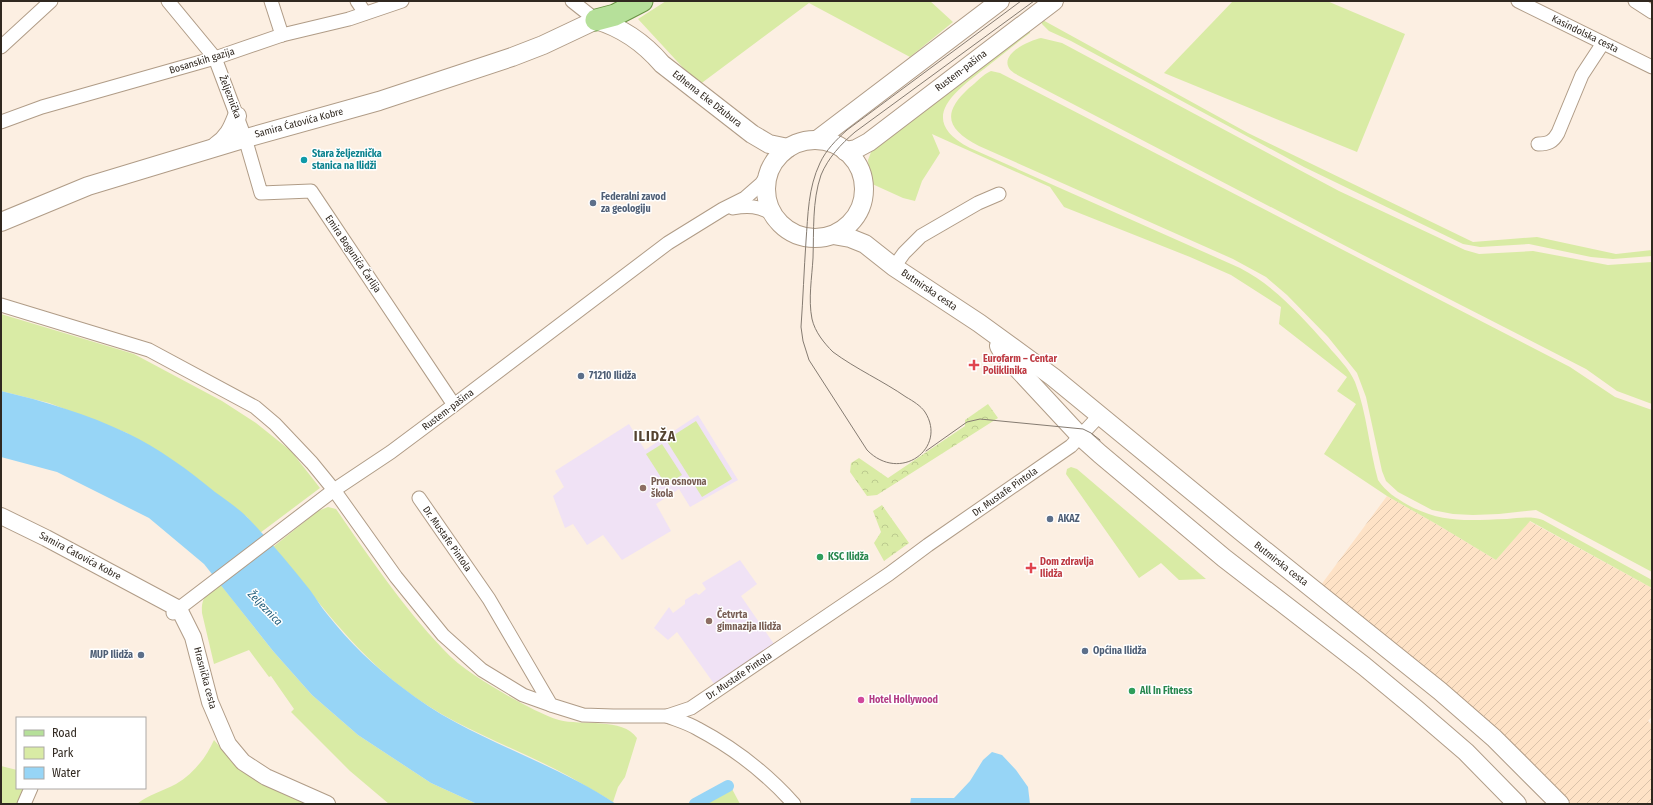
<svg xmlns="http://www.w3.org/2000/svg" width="1653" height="805" font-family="'Fira Sans Condensed',sans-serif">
	<defs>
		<pattern id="industrial-furrows" width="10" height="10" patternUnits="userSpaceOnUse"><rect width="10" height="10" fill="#fee2c6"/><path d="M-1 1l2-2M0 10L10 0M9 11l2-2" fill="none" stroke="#dac2aa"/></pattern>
		<pattern id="forest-crowns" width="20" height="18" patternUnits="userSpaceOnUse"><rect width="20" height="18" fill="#d9eba5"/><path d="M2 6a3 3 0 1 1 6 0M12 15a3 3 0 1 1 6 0" fill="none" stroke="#bbca8e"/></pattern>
	</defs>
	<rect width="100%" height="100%" fill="#fcefe2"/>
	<path fill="url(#industrial-furrows)" d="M 1387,496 L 1438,525 L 1496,560 L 1529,521 L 1652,588 L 1652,716 L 1648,721 L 1652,725 L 1652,804 L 1565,804 L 1318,589 Z"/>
	<g fill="#f0e2f5">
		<path d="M 698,415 L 738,480 L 690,507 L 679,489 L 656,504 L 671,531 L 622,560 L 603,535 L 587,545 L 573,524 L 565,528 L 553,496 L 564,487 L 555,471 L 629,424 L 645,450 Z"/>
		<path d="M 740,560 L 757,584 L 741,596 L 776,647 L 717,688 L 677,632 L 668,640 L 654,628 L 669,607 L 673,613 L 685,604 L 685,600 L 696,593 L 699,595 L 706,589 L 702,583 Z"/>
	</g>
	<g fill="#d9eba5">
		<path d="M 666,1 L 930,1 L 953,22 L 910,57 L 809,3 L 699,85 L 638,19 Z"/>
		<path d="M 1233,1 L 1327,1 L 1405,34 L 1357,152 L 1164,73 Z"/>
		<path d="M 1041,19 L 1248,133 L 1473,242 L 1537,237 L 1616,254 L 1652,250 L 1652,256 L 1613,259 L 1591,257 L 1529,244 L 1480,247 L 1463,244 L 1304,167 L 1071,41 L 1049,31 L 1042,24 Z"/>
		<path d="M 1030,27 L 1030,33 C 1014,45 999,57 984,69 C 953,93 917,120 970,148 L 1240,268 C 1275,286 1302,317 1328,346 C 1337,357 1349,368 1355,382 C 1367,413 1369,448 1378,480 C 1386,492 1396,498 1408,505 C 1443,524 1469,520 1507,519 C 1519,518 1531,516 1543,520 L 1652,580 L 1652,588 L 1530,521 L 1496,560 L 1438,525 L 1387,496 L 1324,454 L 1356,404 L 1337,391 L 1347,377 L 1279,324 L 1281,307 L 1231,275 L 1190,257 L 1064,207 L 1050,187 L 932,134 L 940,153 L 922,181 L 915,201 L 903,198 L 870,183 L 868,160 L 873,147 Z"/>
		<path d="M 1041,38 L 1062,43 L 1339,191 L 1465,250 L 1479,254 L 1533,251 L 1608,265 L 1652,262 L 1652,404 L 1617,391 L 1586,369 L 1363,255 L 1023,78 C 1018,75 1010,72 1008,66 C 1003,52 1031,40 1041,38 Z"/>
		<path d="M 991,71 L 1000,73 L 1570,367 L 1615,397 L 1652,410 L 1652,572 L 1536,510 L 1499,514 L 1473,515 L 1453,514 L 1432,510 L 1398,492 L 1386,481 L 1382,471 L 1366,397 L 1357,373 L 1328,337 L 1287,295 L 1266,277 L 1233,259 L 979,146 C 947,129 941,114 969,88 C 976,83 983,74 991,71 Z"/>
		<path d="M 1,314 L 134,354 L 222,401 L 256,423 L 291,451 L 320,488 L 260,533 L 247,517 L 127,433 L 49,403 L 1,391 Z"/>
		<path d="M 696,421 L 732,479 L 702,497 L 666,440 Z"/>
		<path d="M 662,444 L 682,475 L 666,485 L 646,454 Z"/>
		<path d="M 1071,467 L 1077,469 L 1206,579 L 1179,580 L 1161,563 L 1139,578 L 1066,474 L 1067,469 Z"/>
		<path d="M 328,507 L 336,509 C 369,557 403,607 443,649 C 461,669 487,683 510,697 C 523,704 545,716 559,720 C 581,726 623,717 637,738 L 625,777 L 618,787 L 613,802 C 594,791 575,779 555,769 C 504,743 450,725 404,689 C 350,648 316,597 273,547 L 318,511 Z"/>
		<path d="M 221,585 L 273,651 L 312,695 L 358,735 L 431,783 L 477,804 L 389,804 L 350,771 L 291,712 L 294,709 L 271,676 L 269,677 L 249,650 L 214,664 L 202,613 C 201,595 208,594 221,585 Z"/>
		<path d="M 214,740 C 243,775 264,786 306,804 L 137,804 C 148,795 163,791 176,784 C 193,774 206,758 214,740 Z"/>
		<path d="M 1,766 L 17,770 L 17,788 L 24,788 L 17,804 L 1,804 Z"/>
		<path d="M 731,787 L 740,804 L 700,804 Z"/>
	</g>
	<g fill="url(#forest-crowns)">
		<path d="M 988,404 L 998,418 L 877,495 L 867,496 L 850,472 L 851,463 L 859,458 L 888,478 L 965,426 L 965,420 Z"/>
		<path d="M 882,505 L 909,543 L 884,561 L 874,543 L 881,532 L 873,511 Z"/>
	</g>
	<g fill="#97d5f6">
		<path d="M 1,391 C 44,401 87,414 127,433 C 159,448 188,470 215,492 C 226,500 238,508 248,518 C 269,540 290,565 310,590 C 316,598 321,607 327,614 C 349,642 375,667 403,688 C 467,739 549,759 616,804 L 477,804 L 431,783 L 358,735 L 312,695 L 273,651 L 204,564 L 149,518 L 57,472 L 1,457 Z"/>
		<path d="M 992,752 L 1002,755 L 1016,770 L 1028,787 L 1030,804 L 910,804 L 911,798 L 954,798 L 970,781 L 983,760 Z"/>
	</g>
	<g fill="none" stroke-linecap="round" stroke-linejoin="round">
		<path stroke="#97d5f6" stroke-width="12" d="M 695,804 L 728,786"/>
		<g stroke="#b09c87" stroke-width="15">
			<g id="minor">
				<path d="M 168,1 L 215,58 L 245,138 L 261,193 L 311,191 L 454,405"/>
				<path d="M 271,1 L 282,35"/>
				<path d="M 357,1 L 365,13"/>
				<path d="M 572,1 L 596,20"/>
				<path d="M 1518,1 L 1652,67"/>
				<path d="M 1635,1 L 1652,12"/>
				<path d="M 1,47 L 51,1"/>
				<path d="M 1,122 L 42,107 L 215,58 L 282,35 L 349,19 L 402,1"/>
				<path d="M 1538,144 C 1548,144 1553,142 1558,133 L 1582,75 L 1603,43"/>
				<path d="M 733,208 C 748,205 759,206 773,214"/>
				<path d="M 894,267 L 904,253 L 921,236 L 978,203 L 999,194"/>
				<path d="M 1,305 L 149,350 L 255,407 L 275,424 L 312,463 L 334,490 L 396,577 L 443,635 L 482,670 L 523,695 L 551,705"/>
				<path d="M 419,498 L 489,599 L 551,705 L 583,715 L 613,716 L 667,716 L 691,708 L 889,574 L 928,545 L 1071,446 L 1100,415"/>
				<path d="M 173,613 L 334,490 L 391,452 L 454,405 L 668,243 L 723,209 L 745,198 L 761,184 L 768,174"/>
				<path d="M 667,716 C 677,720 688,723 698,729 C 734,748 767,774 794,804"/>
				<path d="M 24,804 L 31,788"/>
			</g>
		</g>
		<g stroke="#b09c87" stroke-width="18">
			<path id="tertiary" d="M 1,516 L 46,538 L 179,609 L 193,637 L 210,702 L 228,744 L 243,762 L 266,777 L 327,804"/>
		</g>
		<g stroke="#b09c87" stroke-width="20">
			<g id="secondary">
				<path d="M 596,20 C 623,28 644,43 662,64 L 752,134 L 769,144 L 788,148"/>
				<path d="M 817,140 L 1000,1"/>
				<circle cx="815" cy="189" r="49"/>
				<path d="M 216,146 C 228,138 232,129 237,116"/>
				<path d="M 845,151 L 856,149 L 869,142 L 1054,1"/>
				<path d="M 1,222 L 88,186 L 250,137 L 379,101 L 512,57 L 543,45 L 596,20"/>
				<path d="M 833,235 L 850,238 L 865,244 L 894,267 L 979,323 L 1053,377 L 1243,533 L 1440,691 L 1494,738 L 1560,804"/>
				<path d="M 999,346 L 1003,353 L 1081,437 L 1100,454 L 1224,558 L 1364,666 L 1416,709 L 1466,752 L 1517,804"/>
			</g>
		</g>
		<g stroke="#689243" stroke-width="23">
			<path id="primary" d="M 596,20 L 615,15 L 642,1"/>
		</g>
		<use href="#minor" stroke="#fff" stroke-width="13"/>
		<use href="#tertiary" stroke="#fff" stroke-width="16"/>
		<use href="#secondary" stroke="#fff" stroke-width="18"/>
		<use href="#primary" stroke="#b6e09a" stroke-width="21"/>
		<g stroke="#857b71" stroke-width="1">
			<path d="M 1021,1 L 847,130 C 836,140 826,150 820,163 C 808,188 808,215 806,241 C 804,270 803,299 801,327 L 803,341 L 809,360 L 867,450 C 900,484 948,448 925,412 C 921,406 913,401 906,397 C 883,381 856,369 833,352 C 824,343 815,332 812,319 C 808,299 812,277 813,258 C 814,231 812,201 821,175 C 828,158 841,144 855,132 L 1034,1"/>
			<path d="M 926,451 L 967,422 L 980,419 L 1083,429 L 1091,433 L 1100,440"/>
		</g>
	</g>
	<circle fill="#0f9aa8" stroke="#fff" stroke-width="1.5" cx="304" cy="160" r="4"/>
	<g fill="#5c6f8a" stroke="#fff" stroke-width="1.5">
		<circle cx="593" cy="203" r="4"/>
		<circle cx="581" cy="376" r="4"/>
		<circle cx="1050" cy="519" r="4"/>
		<circle cx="1085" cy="651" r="4"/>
		<circle cx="141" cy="655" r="4"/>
	</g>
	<g fill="#e0444e" stroke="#fff" stroke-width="1.5">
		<path d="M972 359h4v4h4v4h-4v4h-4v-4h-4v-4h4z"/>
		<path d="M1029 562h4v4h4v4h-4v4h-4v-4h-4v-4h4z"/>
	</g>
	<g fill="#8d6e63" stroke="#fff" stroke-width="1.5">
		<circle cx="643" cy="488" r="4"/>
		<circle cx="709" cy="621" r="4"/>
	</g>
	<g fill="#2e9e5b" stroke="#fff" stroke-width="1.5">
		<circle cx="820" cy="557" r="4"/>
		<circle cx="1132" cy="691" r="4"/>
	</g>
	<circle fill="#d1479c" stroke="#fff" stroke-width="1.5" cx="861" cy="700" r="4"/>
	<g text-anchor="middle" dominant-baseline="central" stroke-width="3" stroke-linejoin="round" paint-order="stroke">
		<g font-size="10" fill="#302820" stroke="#fff">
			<text transform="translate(1585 34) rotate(26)">Kasindolska cesta</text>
			<text transform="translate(202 61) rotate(-17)">Bosanskih gazija</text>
			<text transform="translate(961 71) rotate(-37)">Rustem-pašina</text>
			<text transform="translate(230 97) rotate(69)">Željeznička</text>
			<text transform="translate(707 99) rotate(38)">Edhema Eke Džubura</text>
			<text transform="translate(299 123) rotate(-15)">Samira Ćatovića Kobre</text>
			<text transform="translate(353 254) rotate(56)">Emira Bogunića Čarlija</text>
			<text transform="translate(929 290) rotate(34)">Butmirska cesta</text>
			<text transform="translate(448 410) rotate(-37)">Rustem-pašina</text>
			<text transform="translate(1005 492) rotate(-35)">Dr. Mustafe Pintola</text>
			<text transform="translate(447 539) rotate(55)">Dr. Mustafe Pintola</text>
			<text transform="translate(80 556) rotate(28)">Samira Ćatovića Kobre</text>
			<text transform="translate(1281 564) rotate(38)">Butmirska cesta</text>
			<text transform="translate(739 676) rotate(-34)">Dr. Mustafe Pintola</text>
			<text transform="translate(205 678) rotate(75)">Hrasnička cesta</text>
		</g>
		<g font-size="10" font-weight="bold" fill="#0d838f" stroke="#fff" text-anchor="start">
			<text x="312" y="154">Stara željeznička<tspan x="312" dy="12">stanica na Ilidži</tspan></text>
		</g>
		<g font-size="10" font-weight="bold" fill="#4e5e75" stroke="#fff" text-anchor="start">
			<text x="601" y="197">Federalni zavod<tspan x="601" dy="12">za geologiju</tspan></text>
			<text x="589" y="376">71210 Ilidža</text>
			<text x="1058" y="519">AKAZ</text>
			<text x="1093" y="651">Općina Ilidža</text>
			<text x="133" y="655" text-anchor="end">MUP Ilidža</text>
		</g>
		<g font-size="10" font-weight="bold" fill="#be3a42" stroke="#fff" text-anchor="start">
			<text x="983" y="359">Eurofarm – Centar<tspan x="983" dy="12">Poliklinika</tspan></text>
			<text x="1040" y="562">Dom zdravlja<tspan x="1040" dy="12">Ilidža</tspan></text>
		</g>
		<g font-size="10" font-weight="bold" fill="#785e54" stroke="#fff" text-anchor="start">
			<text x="651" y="482">Prva osnovna<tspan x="651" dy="12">škola</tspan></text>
			<text x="717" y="615">Četvrta<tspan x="717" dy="12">gimnazija Ilidža</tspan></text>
		</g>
		<g font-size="10" font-weight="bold" fill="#27864d" stroke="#fff" text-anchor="start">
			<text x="828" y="557">KSC Ilidža</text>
			<text x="1140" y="691">All In Fitness</text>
		</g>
		<g font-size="10" font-weight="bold" fill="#b23c85" stroke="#fff" text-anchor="start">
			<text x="869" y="700">Hotel Hollywood</text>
		</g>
		<g font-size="11" font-style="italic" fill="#225e7b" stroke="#fff">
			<text transform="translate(265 608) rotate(46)">Željeznica</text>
		</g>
		<g font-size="14" font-weight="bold" letter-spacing="1" fill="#544330" stroke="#fff">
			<text x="655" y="436">ILIDŽA</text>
		</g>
	</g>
	<rect width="1653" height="805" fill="none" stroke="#302820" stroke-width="4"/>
	<rect x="16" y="717" width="130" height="72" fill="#ffffff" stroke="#aca9a6"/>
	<rect x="24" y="730" width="20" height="6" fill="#b6e09a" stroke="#aca9a6"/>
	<text x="52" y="737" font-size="12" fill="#302820">Road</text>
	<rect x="24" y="747" width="20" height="12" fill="#d9eba5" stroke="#aca9a6"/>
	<text x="52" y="757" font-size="12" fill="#302820">Park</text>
	<rect x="24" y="767" width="20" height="12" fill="#97d5f6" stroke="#aca9a6"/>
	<text x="52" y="777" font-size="12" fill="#302820">Water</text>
</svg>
